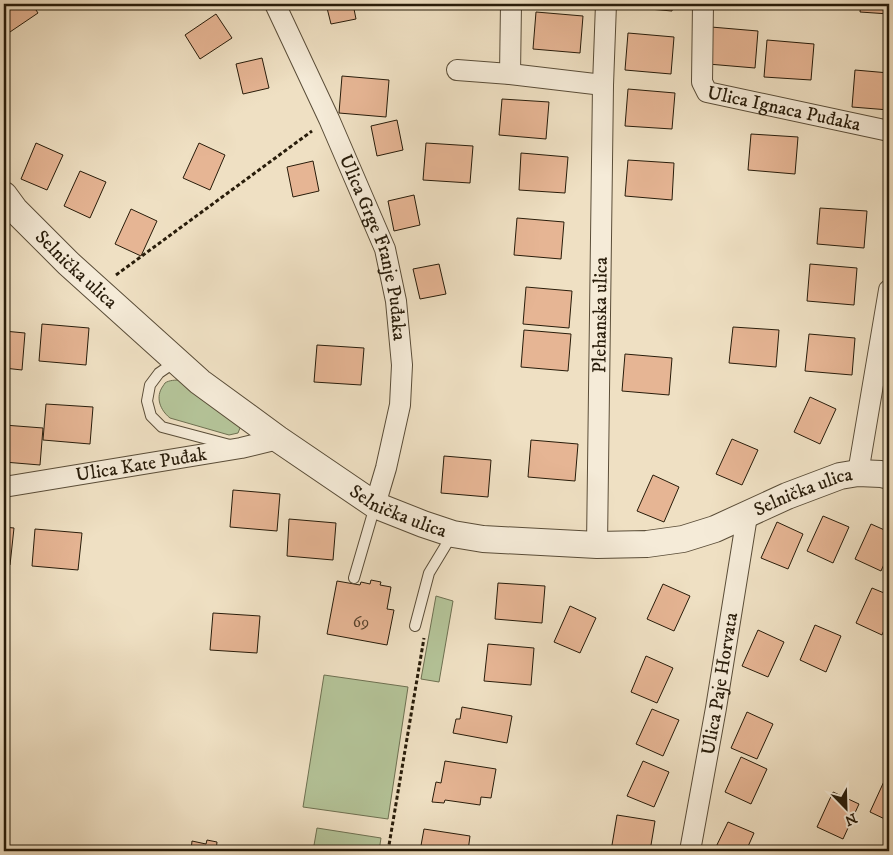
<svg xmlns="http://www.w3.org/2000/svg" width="893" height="855" font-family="'IM FELL DW Pica',serif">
	<rect width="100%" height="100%" fill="#efe0c3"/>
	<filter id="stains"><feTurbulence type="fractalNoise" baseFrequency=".004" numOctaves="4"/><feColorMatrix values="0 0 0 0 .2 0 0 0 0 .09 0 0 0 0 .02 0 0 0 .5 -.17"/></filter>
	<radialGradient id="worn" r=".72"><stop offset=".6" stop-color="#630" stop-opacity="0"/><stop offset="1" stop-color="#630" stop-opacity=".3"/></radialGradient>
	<g fill="#b4c398" stroke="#6e7051">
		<path d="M 181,380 L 239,423 L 240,428 L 238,433 L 229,435 L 170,418 C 160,410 155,397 163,386 C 164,385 164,384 165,383 C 169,380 176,380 181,380 Z"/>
		<path d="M 436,596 L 453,601 L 439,682 L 421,679 Z"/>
		<path d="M 324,675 L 408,687 L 388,819 L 303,807 Z"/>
		<path d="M 317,828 L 381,838 L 379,851 L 313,851 Z"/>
	</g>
	<g fill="#e6b594" stroke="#281c0a">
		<path d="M 4,4 L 32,4 L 38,13 L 7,34 L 4,30 Z"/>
		<path d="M 326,4 L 353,4 L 356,19 L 331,24 Z"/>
		<path d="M 626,4 L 673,4 L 672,11 L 626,7 Z"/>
		<path d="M 861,4 L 889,4 L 889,14 L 860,12 Z"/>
		<path d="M 536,12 L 583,16 L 580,53 L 533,49 Z"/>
		<path d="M 216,14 L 232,38 L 200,59 L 185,35 Z"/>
		<path d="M 711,27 L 758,31 L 755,68 L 708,64 Z"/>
		<path d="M 628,33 L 674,37 L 671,74 L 625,70 Z"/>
		<path d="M 767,40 L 814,44 L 811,80 L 764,77 Z"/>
		<path d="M 262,58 L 269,88 L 243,94 L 236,64 Z"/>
		<path d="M 855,70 L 889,73 L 889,110 L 852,107 Z"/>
		<path d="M 342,76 L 389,80 L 386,117 L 339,113 Z"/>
		<path d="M 628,89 L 675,93 L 672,129 L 625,126 Z"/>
		<path d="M 502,99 L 549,102 L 546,139 L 499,135 Z"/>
		<path d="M 397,120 L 403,150 L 377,156 L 371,126 Z"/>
		<path d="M 751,134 L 798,137 L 795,174 L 748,170 Z"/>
		<path d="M 36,143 L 63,155 L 47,190 L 21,179 Z"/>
		<path d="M 199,143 L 225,155 L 210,190 L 183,178 Z"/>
		<path d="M 426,143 L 473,146 L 470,183 L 423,180 Z"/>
		<path d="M 521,153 L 568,157 L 565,193 L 519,190 Z"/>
		<path d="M 628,160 L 674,163 L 672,200 L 625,196 Z"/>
		<path d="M 313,161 L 319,191 L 293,197 L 287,167 Z"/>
		<path d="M 80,171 L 106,182 L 90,218 L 64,206 Z"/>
		<path d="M 414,195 L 420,225 L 394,231 L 388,201 Z"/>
		<path d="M 820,208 L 867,211 L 864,248 L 817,244 Z"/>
		<path d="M 131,209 L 157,221 L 141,256 L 115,244 Z"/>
		<path d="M 517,218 L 564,222 L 561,259 L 514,255 Z"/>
		<path d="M 439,264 L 446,294 L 420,299 L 413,269 Z"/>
		<path d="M 810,264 L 857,268 L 854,305 L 807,301 Z"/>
		<path d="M 526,287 L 572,291 L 569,328 L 523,324 Z"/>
		<path d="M 42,324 L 89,328 L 86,365 L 39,361 Z"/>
		<path d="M 733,327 L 779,330 L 776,367 L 729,363 Z"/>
		<path d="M 524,330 L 571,334 L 568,371 L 521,367 Z"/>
		<path d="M 4,331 L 25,333 L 22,370 L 4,368 Z"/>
		<path d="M 809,334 L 855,338 L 852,375 L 805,371 Z"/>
		<path d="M 317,345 L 364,348 L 361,385 L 314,382 Z"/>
		<path d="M 625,354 L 672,358 L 669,395 L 622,391 Z"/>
		<path d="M 810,397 L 836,409 L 820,444 L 794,432 Z"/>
		<path d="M 46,404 L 93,407 L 90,444 L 43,440 Z"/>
		<path d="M 4,425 L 43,428 L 40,465 L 4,462 Z"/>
		<path d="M 732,439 L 758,450 L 742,485 L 716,474 Z"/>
		<path d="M 531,440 L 578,444 L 575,481 L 528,477 Z"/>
		<path d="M 444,456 L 491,460 L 488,497 L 441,493 Z"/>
		<path d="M 653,475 L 679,487 L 664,522 L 637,511 Z"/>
		<path d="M 233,490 L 280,494 L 277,531 L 230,527 Z"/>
		<path d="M 823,516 L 849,527 L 833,563 L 807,551 Z"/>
		<path d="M 289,519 L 336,523 L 333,560 L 287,556 Z"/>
		<path d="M 777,522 L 803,534 L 788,569 L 761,558 Z"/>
		<path d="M 871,524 L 889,532 L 889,553 L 881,571 L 855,559 Z"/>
		<path d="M 4,527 L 14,528 L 10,565 L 4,564 Z"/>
		<path d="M 35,529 L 82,533 L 78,570 L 32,566 Z"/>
		<path d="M 371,580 L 381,582 L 380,585 L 391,587 L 387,609 L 394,610 L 387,645 L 327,634 L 337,581 L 360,585 L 361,582 L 370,584 Z"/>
		<path d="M 498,583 L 545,586 L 542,623 L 495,619 Z"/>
		<path d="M 663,584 L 690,596 L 674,631 L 647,619 Z"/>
		<path d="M 872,588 L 889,595 L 889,618 L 882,635 L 856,623 Z"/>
		<path d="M 570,606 L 596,618 L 580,653 L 554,642 Z"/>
		<path d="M 213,613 L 260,616 L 257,653 L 210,650 Z"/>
		<path d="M 815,625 L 841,636 L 826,672 L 800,660 Z"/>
		<path d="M 758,630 L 784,642 L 768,677 L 742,666 Z"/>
		<path d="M 488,644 L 534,648 L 531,685 L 484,681 Z"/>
		<path d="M 646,656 L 673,668 L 657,703 L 631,692 Z"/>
		<path d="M 462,707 L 512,716 L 507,743 L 453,733 L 456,719 L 460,719 Z"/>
		<path d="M 652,709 L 679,720 L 663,756 L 636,744 Z"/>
		<path d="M 747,712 L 773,724 L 757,759 L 731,748 Z"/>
		<path d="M 741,757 L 767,769 L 751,804 L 725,792 Z"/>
		<path d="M 445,761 L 496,769 L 491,798 L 481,797 L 480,805 L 445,800 L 444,803 L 432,802 L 436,782 L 441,783 Z"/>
		<path d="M 643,761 L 669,772 L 654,807 L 627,796 Z"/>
		<path d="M 886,777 L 889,778 L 889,821 L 870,812 Z"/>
		<path d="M 833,792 L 859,804 L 843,839 L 817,827 Z"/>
		<path d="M 617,815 L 655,821 L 650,851 L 611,851 Z"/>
		<path d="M 728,822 L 754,833 L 746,851 L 714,851 Z"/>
		<path d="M 424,829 L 470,836 L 468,851 L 420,851 Z"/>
		<path d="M 207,840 L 217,842 L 216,851 L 191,851 L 192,841 L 206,844 Z"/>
	</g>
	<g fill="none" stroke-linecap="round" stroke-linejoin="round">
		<g stroke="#5a4d38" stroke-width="12">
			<g id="service">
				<path d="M 175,362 L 159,373 L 150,385 L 147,401 L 151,416 L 162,427 L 230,445"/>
				<path d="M 354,578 L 375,506"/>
				<path d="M 415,626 L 429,573 L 452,535"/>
			</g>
		</g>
		<g stroke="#5a4d38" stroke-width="22">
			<g id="minor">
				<path id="s1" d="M 275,4 L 329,119 L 385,249 L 396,301 L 402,365 L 400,405 L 386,468 L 375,505"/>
				<path id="s2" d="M 703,4 L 702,82 L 707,92 L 889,131"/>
				<path d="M 457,70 L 510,74 L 603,85"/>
				<path d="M 510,74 L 511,4"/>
				<path d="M 858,473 L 889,290"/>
				<path id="s3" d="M 4,487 L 241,448 L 278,439"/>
				<path id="s4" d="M 597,545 L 603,85 L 606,4"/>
				<path id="s5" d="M 690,851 L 716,708 L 747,516"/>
			</g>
		</g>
		<g stroke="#5a4d38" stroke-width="28">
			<g id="tertiary">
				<path id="s6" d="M 4,195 L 15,210 L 68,263 L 200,382 L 278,439 L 375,505 L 423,524 L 453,534 L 483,539 L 597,545 L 647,544 L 683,539 L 715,529 L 787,496 L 840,476 L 858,473 L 881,474 L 889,476"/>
			</g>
		</g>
		<g stroke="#281c0a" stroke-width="3" stroke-dasharray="4 2.5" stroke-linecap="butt">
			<path d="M 116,275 L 312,131"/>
			<path d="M 388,851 L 424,638"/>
		</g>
		<use href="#service" stroke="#f5ebd8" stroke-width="10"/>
		<use href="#minor" stroke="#f5ebd8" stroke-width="20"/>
		<use href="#tertiary" stroke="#f5ebd8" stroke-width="26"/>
	</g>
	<g text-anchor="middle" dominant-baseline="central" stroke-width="5" stroke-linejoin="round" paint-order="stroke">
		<g font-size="16" fill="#58422c">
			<text x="361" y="622">69</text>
		</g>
		<g font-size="19" fill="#281c0a" stroke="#f5ebd8">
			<text stroke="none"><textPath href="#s2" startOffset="168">Ulica Ignaca Puđaka</textPath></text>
			<text stroke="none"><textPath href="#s1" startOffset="264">Ulica Grge Franje Puđaka</textPath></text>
			<text stroke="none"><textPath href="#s6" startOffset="104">Selnička ulica</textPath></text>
			<text stroke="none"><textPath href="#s4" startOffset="230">Plehanska ulica</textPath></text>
			<text stroke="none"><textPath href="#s3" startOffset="139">Ulica Kate Puđak</textPath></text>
			<text stroke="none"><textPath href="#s6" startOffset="929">Selnička ulica</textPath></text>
			<text stroke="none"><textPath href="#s6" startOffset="509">Selnička ulica</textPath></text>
			<text stroke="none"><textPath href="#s5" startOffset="170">Ulica Paje Horvata</textPath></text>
		</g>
	</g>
	<rect width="893" height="855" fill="none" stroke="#efe0c3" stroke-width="20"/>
	<rect x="5" y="5" width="883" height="845" fill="none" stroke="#281c0a" stroke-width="2.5"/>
	<rect x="10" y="10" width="873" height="835" fill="none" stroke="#281c0a"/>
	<g transform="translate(846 808) rotate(157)" stroke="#f5ebd8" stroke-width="4" paint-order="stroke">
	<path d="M0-4L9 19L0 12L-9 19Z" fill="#281c0a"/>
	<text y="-8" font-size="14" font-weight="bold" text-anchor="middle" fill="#281c0a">N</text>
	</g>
	<rect width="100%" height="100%" filter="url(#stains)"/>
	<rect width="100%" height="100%" fill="url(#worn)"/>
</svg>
